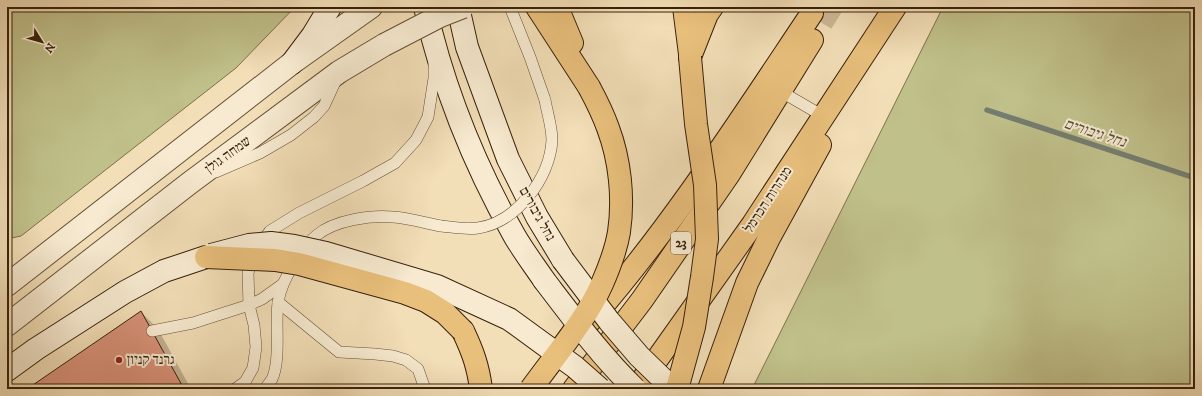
<svg xmlns="http://www.w3.org/2000/svg" width="1202" height="396" font-family="'IM FELL DW Pica','Frank Ruhl Libre',serif">
	<rect width="100%" height="100%" fill="#f2deb7"/>
	<filter id="stains"><feTurbulence type="fractalNoise" baseFrequency=".005" numOctaves="4"/><feColorMatrix values="0 0 0 0 .2 0 0 0 0 .09 0 0 0 0 .02 0 0 0 .5 -.17"/></filter>
	<radialGradient id="worn" r=".72"><stop offset=".6" stop-color="#630" stop-opacity="0"/><stop offset="1" stop-color="#630" stop-opacity=".3"/></radialGradient>
	<g fill="#c0c08a" stroke="#7c704a">
		<path d="M 7,7 L 295,7 L 236,68 L 21,236 L 7,239 Z"/>
		<path d="M 943,7 L 1195,7 L 1195,389 L 752,389 Z"/>
	</g>
	<path fill="#0003" d="M 141,312 L 158,329 L 191,389 L 29,389 Z"/>
	<g fill="none" stroke-linecap="round" stroke-linejoin="round">
		<path stroke="#747d71" stroke-width="5.5" d="M 987,110 L 1195,178"/>
	</g>
	<path fill="#d89178" stroke="#37210b" d="M 141,311 L 184,389 L 27,389 Z"/>
	<g fill="none" stroke-linecap="round" stroke-linejoin="round">
		<path stroke="#cdb895" stroke-width="22" stroke-dasharray="22 11" stroke-linecap="butt" d="M 822,23 L 832,7"/>
		<g stroke="#665036" stroke-width="12">
			<g id="service">
				<path d="M 510,7 L 530,57 L 545,100"/>
				<path d="M 780,91 L 823,116"/>
				<path d="M 216,172 L 260,153 L 291,135 L 314,117 L 324,106 L 336,80"/>
				<path d="M 278,302 L 339,352 L 375,354 L 393,356 L 406,360 L 418,369 L 425,389"/>
				<path d="M 152,331 L 193,323 L 249,305 L 262,299 L 283,284"/>
				<path d="M 235,389 L 245,382 L 253,368 L 256,347 L 254,325 L 249,305 L 248,273 L 254,252 L 270,231 L 299,213 L 363,181 L 395,163 L 416,140 L 428,117 L 434,78 L 434,65"/>
				<path d="M 265,389 C 267,386 270,382 272,379 C 281,360 275,324 278,303 C 280,287 287,274 296,261 C 301,252 309,242 317,235 C 335,220 371,215 393,217 C 409,218 425,223 441,226"/>
			</g>
		</g>
		<g stroke="#665036" stroke-width="24">
			<g id="tertiary">
				<path d="M 7,285 L 292,63 L 371,7"/>
				<path d="M 7,325 L 191,182 L 339,72 L 384,45"/>
			</g>
		</g>
		<g stroke="#37210b" stroke-width="24">
			<g id="secondary">
				<path d="M 425,7 C 443,87 474,164 514,235 C 523,251 534,265 544,280"/>
				<path d="M 458,7 L 467,47 L 508,159 L 537,217 L 563,260"/>
				<path d="M 292,63 L 313,35 L 330,7"/>
				<path d="M 7,370 L 36,349 L 125,292 L 164,271 L 206,257"/>
			</g>
		</g>
		<g stroke="#37210b" stroke-width="24">
			<g id="trunk">
				<path d="M 537,7 L 589,87"/>
				<path d="M 557,7 L 572,43"/>
				<path d="M 684,7 L 690,54"/>
				<path d="M 690,57 L 707,14 L 712,7"/>
				<path d="M 588,323 C 672,227 741,119 812,13"/>
				<path d="M 463,331 C 473,352 478,366 481,389"/>
				<path d="M 574,389 L 642,300 L 729,174 L 812,40"/>
				<path d="M 636,389 L 753,224 L 895,7"/>
				<path d="M 709,389 L 747,283 L 769,238 L 820,145"/>
			</g>
		</g>
		<use href="#service" stroke="#f7ead0" stroke-width="11"/>
		<use href="#tertiary" stroke="#f7ead0" stroke-width="22"/>
		<use href="#secondary" stroke="#f7ead0" stroke-width="22"/>
		<use href="#trunk" stroke="#e9bf7c" stroke-width="22"/>
		<g stroke="#665036" stroke-width="12" stroke-linecap="butt">
			<path id="service-bridge" d="M 441,226 C 453,227 466,230 478,228 C 517,222 550,178 552,140 C 552,127 547,112 545,100"/>
		</g>
		<g stroke="#665036" stroke-width="24" stroke-linecap="butt">
			<path id="tertiary-bridge" d="M 384,45 L 440,16 L 463,7"/>
		</g>
		<g stroke="#37210b" stroke-width="24" stroke-linecap="butt">
			<g id="secondary-bridge">
				<path d="M 211,255 L 249,245 L 271,243 L 294,246 L 326,253 L 437,286 L 509,319 L 575,367 L 600,389"/>
				<path d="M 563,260 L 609,321 L 639,356 L 673,389"/>
				<path d="M 544,280 C 573,318 601,356 635,389"/>
			</g>
		</g>
		<g stroke="#37210b" stroke-width="24" stroke-linecap="butt">
			<g id="trunk-bridge">
				<path d="M 206,257 L 275,260 L 299,264 L 405,293 L 426,301 L 445,313 L 463,331"/>
				<path d="M 531,389 C 554,357 586,320 602,284 C 609,268 616,250 619,232 C 624,198 620,160 608,128 C 603,114 596,100 589,87"/>
				<path d="M 677,389 L 694,327 L 702,277 L 707,239 L 705,185 L 696,124 L 690,57"/>
			</g>
		</g>
		<use href="#service-bridge" stroke="#f7ead0" stroke-width="11"/>
		<use href="#tertiary-bridge" stroke="#f7ead0" stroke-width="22"/>
		<use href="#secondary-bridge" stroke="#f7ead0" stroke-width="22"/>
		<use href="#trunk-bridge" stroke="#e9bf7c" stroke-width="22"/>
	</g>
	<circle fill="#8f2418" stroke="#f7ead0" stroke-width="1.5" cx="119" cy="360" r="4"/>
	<g text-anchor="middle" dominant-baseline="central" stroke-width="4" stroke-linejoin="round" paint-order="stroke">
		<rect fill="#f7ead0" stroke="#715d46" stroke-width="1" x="671" y="232" width="20" height="22" rx="3"/>
		<g font-size="13" font-weight="bold" fill="#37210b">
			<text x="681" y="243">23</text>
		</g>
		<g font-size="14" fill="#37210b" stroke="#f7ead0">
			<text transform="translate(228 155) rotate(-36)">שמחה גולן</text>
			<text transform="translate(768 200) rotate(-57)">מנהרות הכרמל</text>
			<text transform="translate(537 214) rotate(61)">נחל גיבורים</text>
		</g>
		<g font-size="14" fill="#37210b" stroke="#f7ead0" text-anchor="start">
			<text x="127" y="360">גרנד קניון</text>
		</g>
		<g font-size="15" font-style="italic" fill="#554f3e" stroke="#f7ead0">
			<text transform="translate(1095 133) rotate(18)">נחל גיבורים</text>
		</g>
	</g>
	<rect width="1202" height="396" fill="none" stroke="#f2deb7" stroke-width="24"/>
	<rect x="8" y="8" width="1186" height="380" fill="none" stroke="#37210b" stroke-width="2"/>
	<rect x="12" y="12" width="1178" height="372" fill="none" stroke="#37210b"/>
	<g transform="translate(42 42) rotate(127)" stroke="#f7ead0" stroke-width="3" paint-order="stroke">
	<path d="M0-3L7 15L0 10L-7 15Z" fill="#37210b"/>
	<text y="-6" font-size="11" font-weight="bold" text-anchor="middle" fill="#37210b">N</text>
	</g>
	<rect width="100%" height="100%" filter="url(#stains)"/>
	<rect width="100%" height="100%" fill="url(#worn)"/>
</svg>
